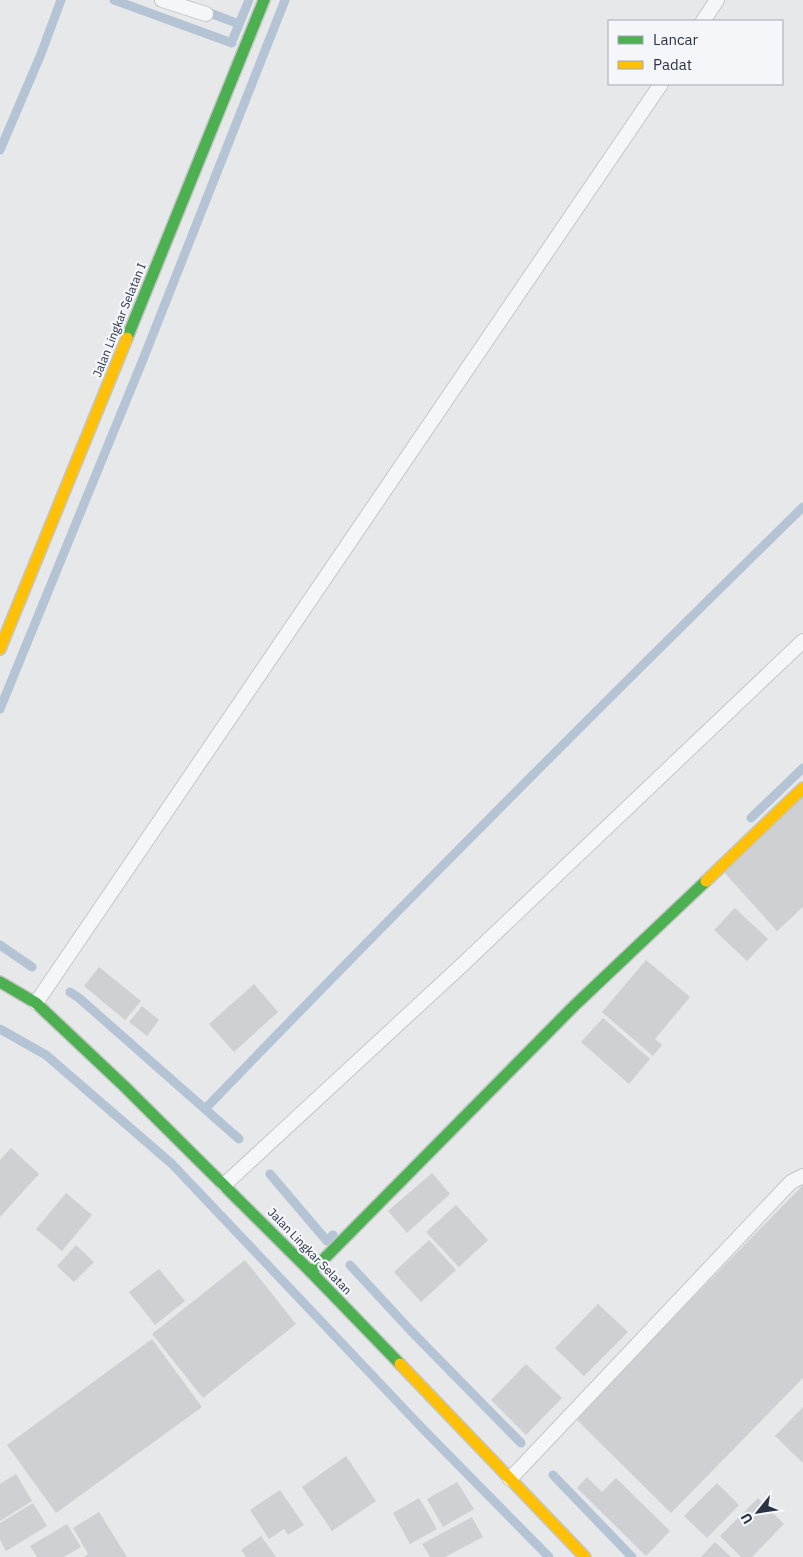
<svg xmlns="http://www.w3.org/2000/svg" width="803" height="1557" font-family="'IBM Plex Sans',sans-serif">
	<rect width="100%" height="100%" fill="#e6e8ea"/>
	<g fill="none" stroke-linecap="round" stroke-linejoin="round">
		<g stroke="#b4c4d5" stroke-width="9">
			<path d="M 114,0 L 232,43"/>
			<path d="M 202,10 L 239,24"/>
			<path d="M 233,39 L 249,0"/>
			<path d="M 0,150 L 41,54 L 61,0"/>
			<path d="M 0,709 L 142,362 L 285,0"/>
			<path d="M 751,818 L 803,768"/>
			<path d="M 0,945 L 32,967"/>
			<path d="M 70,992 L 79,998 L 239,1139"/>
			<path d="M 0,1029 L 46,1055 L 172,1164 L 424,1430 L 549,1557"/>
			<path d="M 206,1108 C 402,905 601,705 803,507"/>
			<path d="M 270,1174 L 327,1241 L 333,1235"/>
			<path d="M 350,1265 L 411,1331 L 521,1443"/>
			<path d="M 553,1475 L 632,1557"/>
		</g>
	</g>
	<g fill="#ced0d3">
		<path d="M 803,795 L 803,907 L 777,931 L 722,870 Z"/>
		<path d="M 735,908 L 768,939 L 747,961 L 714,930 Z"/>
		<path d="M 646,960 L 690,997 L 655,1039 L 662,1045 L 653,1056 L 602,1012 Z"/>
		<path d="M 99,967 L 141,1001 L 125,1020 L 84,986 Z"/>
		<path d="M 254,984 L 278,1012 L 234,1052 L 209,1024 Z"/>
		<path d="M 142,1006 L 159,1020 L 147,1036 L 129,1022 Z"/>
		<path d="M 603,1018 L 650,1059 L 629,1084 L 581,1042 Z"/>
		<path d="M 11,1148 L 39,1174 L 0,1217 L 0,1160 Z"/>
		<path d="M 432,1173 L 450,1194 L 407,1233 L 388,1211 Z"/>
		<path d="M 803,1185 L 803,1378 L 671,1513 L 575,1418 Z"/>
		<path d="M 66,1193 L 92,1215 L 62,1251 L 36,1229 Z"/>
		<path d="M 456,1205 L 488,1240 L 459,1267 L 426,1232 Z"/>
		<path d="M 429,1240 L 456,1270 L 421,1302 L 394,1272 Z"/>
		<path d="M 76,1245 L 94,1262 L 74,1282 L 57,1266 Z"/>
		<path d="M 245,1260 L 296,1324 L 203,1398 L 152,1334 Z"/>
		<path d="M 159,1269 L 185,1301 L 155,1325 L 129,1292 Z"/>
		<path d="M 598,1304 L 628,1332 L 584,1376 L 555,1348 Z"/>
		<path d="M 152,1339 L 202,1407 L 56,1513 L 7,1445 Z"/>
		<path d="M 526,1364 L 562,1398 L 526,1435 L 491,1400 Z"/>
		<path d="M 803,1407 L 803,1463 L 775,1436 Z"/>
		<path d="M 346,1456 L 376,1501 L 332,1531 L 302,1487 Z"/>
		<path d="M 16,1474 L 32,1501 L 0,1521 L 0,1484 Z"/>
		<path d="M 587,1477 L 602,1492 L 616,1478 L 670,1531 L 646,1556 L 577,1488 Z"/>
		<path d="M 457,1482 L 474,1509 L 443,1527 L 427,1499 Z"/>
		<path d="M 717,1483 L 739,1505 L 707,1538 L 684,1516 Z"/>
		<path d="M 280,1490 L 304,1525 L 288,1535 L 284,1529 L 269,1539 L 250,1510 Z"/>
		<path d="M 419,1498 L 437,1529 L 410,1544 L 393,1513 Z"/>
		<path d="M 758,1498 L 784,1524 L 752,1557 L 741,1557 L 720,1536 Z"/>
		<path d="M 33,1503 L 47,1526 L 6,1551 L 0,1540 L 0,1523 Z"/>
		<path d="M 99,1512 L 127,1557 L 84,1557 L 88,1554 L 73,1528 Z"/>
		<path d="M 472,1517 L 483,1537 L 445,1557 L 430,1557 L 422,1544 Z"/>
		<path d="M 67,1524 L 81,1547 L 64,1557 L 37,1557 L 30,1546 Z"/>
		<path d="M 261,1536 L 276,1557 L 246,1557 L 241,1550 Z"/>
		<path d="M 715,1542 L 731,1557 L 701,1557 Z"/>
	</g>
	<g fill="none" stroke-linecap="round" stroke-linejoin="round">
		<g stroke="#c4c6c8" stroke-width="16">
			<g id="lane">
				<path d="M 162,0 L 206,14"/>
				<path d="M 703,21 L 717,0"/>
				<path d="M 36,1003 L 661,84"/>
				<path d="M 224,1185 L 461,966 L 803,641"/>
				<path d="M 510,1479 L 791,1182 L 803,1176"/>
			</g>
		</g>
		<g stroke="#c4c6c8" stroke-width="14">
			<g id="fast">
				<path d="M 127,338 L 264,0"/>
				<path d="M 0,982 L 36,1003 L 124,1086 L 311,1272 L 400,1364"/>
				<path d="M 311,1272 L 574,1006 L 706,881"/>
			</g>
		</g>
		<g stroke="#c4c6c8" stroke-width="14">
			<g id="slow">
				<path d="M 0,649 L 127,338"/>
				<path d="M 706,881 L 803,788"/>
				<path d="M 400,1364 L 585,1557"/>
			</g>
		</g>
		<use href="#lane" stroke="#f5f6f7" stroke-width="14"/>
		<use href="#fast" stroke="#4caf50" stroke-width="11"/>
		<use href="#slow" stroke="#ffc107" stroke-width="11"/>
	</g>
	<g text-anchor="middle" dominant-baseline="central" stroke-width="4.5" stroke-linejoin="round" paint-order="stroke">
		<g font-size="12" fill="#2b3445" stroke="#f4f6f9">
			<text transform="translate(119 320) rotate(-68)">Jalan Lingkar Selatan I</text>
			<text transform="translate(310 1251) rotate(46)">Jalan Lingkar Selatan</text>
		</g>
	</g>
	<rect x="608" y="20" width="175" height="65" fill="#f4f6f9" stroke="#a4a8b1"/>
	<rect x="618" y="36" width="25" height="8" fill="#4caf50" stroke="#a4a8b1"/>
	<text x="653" y="45" font-size="15" fill="#2b3445">Lancar</text>
	<rect x="618" y="61" width="25" height="8" fill="#ffc107" stroke="#a4a8b1"/>
	<text x="653" y="70" font-size="15" fill="#2b3445">Padat</text>
	<g transform="translate(758 1512) rotate(240)" stroke="#f4f6f9" stroke-width="4" paint-order="stroke">
	<path d="M0-4L9 19L0 12L-9 19Z" fill="#2b3445"/>
	<text y="-8" font-size="14" font-weight="bold" text-anchor="middle" fill="#2b3445">U</text>
	</g>
</svg>
